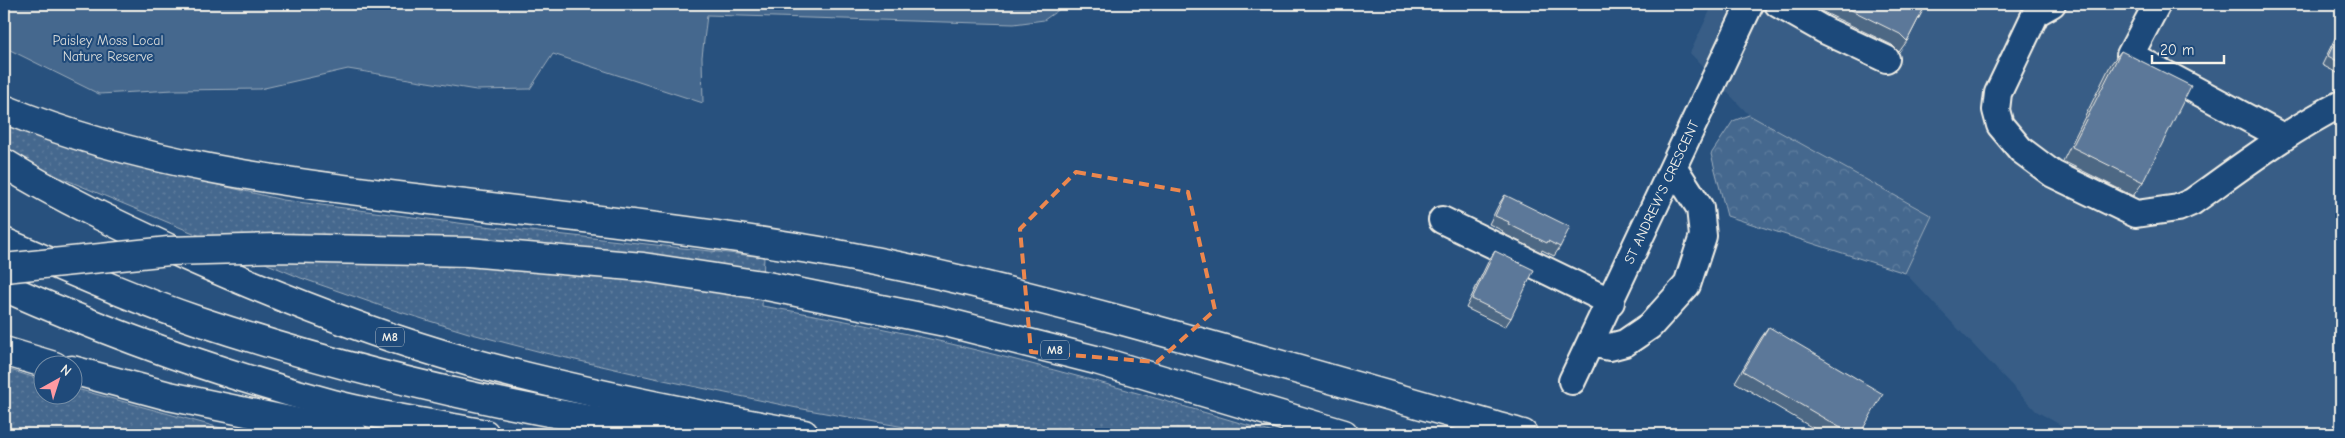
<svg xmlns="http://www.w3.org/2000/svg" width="2345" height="438" font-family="'Comic Neue',sans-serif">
	<defs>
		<pattern id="grass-dots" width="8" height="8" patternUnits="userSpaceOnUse" patternTransform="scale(1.25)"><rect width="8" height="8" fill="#45688e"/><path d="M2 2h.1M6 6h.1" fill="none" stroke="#607e9e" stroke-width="1.8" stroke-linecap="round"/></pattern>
		<pattern id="forest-crowns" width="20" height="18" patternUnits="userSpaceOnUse" patternTransform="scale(1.25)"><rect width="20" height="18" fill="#45688e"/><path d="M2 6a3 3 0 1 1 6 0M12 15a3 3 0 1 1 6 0" fill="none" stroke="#607e9e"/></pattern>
	</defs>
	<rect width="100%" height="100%" fill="#28517e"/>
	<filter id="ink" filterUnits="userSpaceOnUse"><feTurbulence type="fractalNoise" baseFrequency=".02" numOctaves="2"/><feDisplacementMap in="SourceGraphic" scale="10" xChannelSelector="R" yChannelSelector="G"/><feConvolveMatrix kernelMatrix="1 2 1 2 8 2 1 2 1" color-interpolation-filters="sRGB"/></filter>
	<g filter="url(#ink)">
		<path fill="#375d86" d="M 1713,4 L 2341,4 L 2341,434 L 2076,434 L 2036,411 L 1905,273 L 1932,216 L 1749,115 L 1690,53 Z"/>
		<g fill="url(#grass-dots)" stroke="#9cacbb">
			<path d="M 4,125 L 50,141 L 133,165 L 283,200 L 466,224 L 764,257 L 762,306 C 937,334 1107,383 1277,434 L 944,434 L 797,408 L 654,378 L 545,353 L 472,334 L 387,308 L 301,278 L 45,171 L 4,149 Z"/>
			<path d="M 4,368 L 42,380 L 42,396 L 72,396 L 73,388 L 243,434 L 6,434 L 4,433 Z"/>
		</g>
		<path fill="url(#forest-crowns)" stroke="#9cacbb" d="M 1749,115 L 1932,216 L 1905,273 L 1727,216 L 1711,154 L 1733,121 Z"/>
		<path fill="#45688e" stroke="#9cacbb" d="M 4,4 L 1067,4 L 1044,20 L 1014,24 L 707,15 L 702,57 L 703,103 L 553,54 L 530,89 L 476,90 L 348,69 L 260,89 L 174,90 L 99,94 L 4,47 Z"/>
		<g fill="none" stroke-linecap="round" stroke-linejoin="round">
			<g stroke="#f4f1e8" stroke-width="30">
				<g id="minor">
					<path d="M 1778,4 L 1824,30 L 1886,59"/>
					<path d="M 2052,4 L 2036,13 L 1998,93 L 1996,110 L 2000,125 L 2021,150 L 2053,174 L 2136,214 L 2178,208 L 2192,202 C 2241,167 2288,131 2341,104"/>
					<path d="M 2157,4 L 2130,55 L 2283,137"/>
					<path d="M 1442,220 L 1611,302"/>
					<path d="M 1591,343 L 1610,347 L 1625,343 L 1650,326 L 1687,285 L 1703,236 L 1700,208 L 1674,168"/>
					<path id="s1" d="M 1572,381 L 1750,4"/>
				</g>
			</g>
			<g stroke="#f4f1e8" stroke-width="31">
				<g id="highway">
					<path d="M 4,109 C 139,164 279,182 423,199 C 547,214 672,227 796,247 C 904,264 1010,291 1116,319 C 1252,356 1387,395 1523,434"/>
					<path d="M 4,163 C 62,199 124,228 186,256 C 278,297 373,335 470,362 C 580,392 692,414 804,434"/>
					<path d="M 4,242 C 67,269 131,298 196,320 C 354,373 515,410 678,434"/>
					<path d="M 762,285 L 945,322 L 1096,360 L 1344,434"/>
					<path d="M 4,287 C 110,334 221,374 333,404 C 382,417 435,424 485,434"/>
					<path d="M 4,351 L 54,366"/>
					<path d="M 72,370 L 169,396 L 353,434"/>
				</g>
			</g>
			<use href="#minor" stroke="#1f4a7a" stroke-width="26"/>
			<use href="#highway" stroke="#1f4a7a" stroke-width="28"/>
			<g stroke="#f4f1e8" stroke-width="31" stroke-linecap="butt">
				<path id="highway-bridge" d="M 4,268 L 169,251 L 276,248 L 468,252 L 643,267 L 762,285"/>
			</g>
			<use href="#highway-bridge" stroke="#1f4a7a" stroke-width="28"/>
		</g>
		<g fill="#4e6784" stroke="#f4f1e8">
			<path d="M 1820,4 L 1926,4 L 1907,41 L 1899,52 L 1892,45 L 1817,9 Z"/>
			<path d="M 2341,26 L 2341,75 L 2322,65 Z"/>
			<path d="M 2121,51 L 2143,182 L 2133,196 L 2063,161 L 2111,64 Z"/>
			<path d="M 1505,195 L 1560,247 L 1554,256 L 1542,250 L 1541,252 L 1502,233 L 1503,231 L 1489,224 L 1499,204 Z"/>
			<path d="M 1495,251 L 1511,318 L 1505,327 L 1466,308 L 1489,260 Z"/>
			<path d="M 1769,327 L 1860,434 L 1823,434 L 1735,382 L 1761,338 Z"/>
		</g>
		<g fill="#5b7899" stroke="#f4f1e8">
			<path d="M 1839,4 L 1926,4 L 1907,41 L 1900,34 Z"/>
			<path d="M 2341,29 L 2341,63 L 2328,56 Z"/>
			<path d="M 2121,51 L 2191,86 L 2143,182 L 2072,147 Z"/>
			<path d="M 1505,195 L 1570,227 L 1560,247 L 1548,241 L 1547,243 L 1508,224 L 1509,222 L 1495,216 Z"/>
			<path d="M 1495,251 L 1534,270 L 1511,318 L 1472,299 Z"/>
			<path d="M 1769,327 L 1883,394 L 1860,434 L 1851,434 L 1743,371 Z"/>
		</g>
	</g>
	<path fill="none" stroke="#ec874e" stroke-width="4" stroke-dasharray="10 6" stroke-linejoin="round" d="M 1076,172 L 1188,192 L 1215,310 L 1157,362 L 1031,352 L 1020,229 Z"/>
	<g text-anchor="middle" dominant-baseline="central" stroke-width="4" stroke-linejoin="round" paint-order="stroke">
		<g fill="#1f4a7a" stroke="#b4bfc7" stroke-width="1">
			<rect x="376" y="327.5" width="28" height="19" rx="4"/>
			<rect x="1041" y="340.5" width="28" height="19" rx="4"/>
		</g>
		<g font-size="12" font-weight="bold" fill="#f4f1e8">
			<text x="390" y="337">M8</text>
			<text x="1055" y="350">M8</text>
		</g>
		<g font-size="14" fill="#dadcda" stroke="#1f4a7a">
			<text x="108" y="40">Paisley Moss Local<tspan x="108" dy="16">Nature Reserve</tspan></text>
		</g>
		<g font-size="14" fill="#f4f1e8" stroke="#1f4a7a">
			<text stroke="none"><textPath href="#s1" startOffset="209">ST ANDREW'S CRESCENT</textPath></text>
		</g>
	</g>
	<rect width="2345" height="438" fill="none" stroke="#1f4a7a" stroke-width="20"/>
	<rect x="10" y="10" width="2325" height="418" fill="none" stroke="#f4f1e8" stroke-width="2" filter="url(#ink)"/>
	<g transform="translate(58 380) rotate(39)"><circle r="24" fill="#1f4a7a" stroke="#748da6"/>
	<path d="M0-4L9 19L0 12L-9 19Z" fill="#ff9aa2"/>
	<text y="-8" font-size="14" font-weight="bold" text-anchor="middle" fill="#f4f1e8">N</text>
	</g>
	<path d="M2152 55v8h72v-8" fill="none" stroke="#f4f1e8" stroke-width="2.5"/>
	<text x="2160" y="55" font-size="15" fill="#f4f1e8" stroke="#1f4a7a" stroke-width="4" paint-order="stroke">20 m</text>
</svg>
